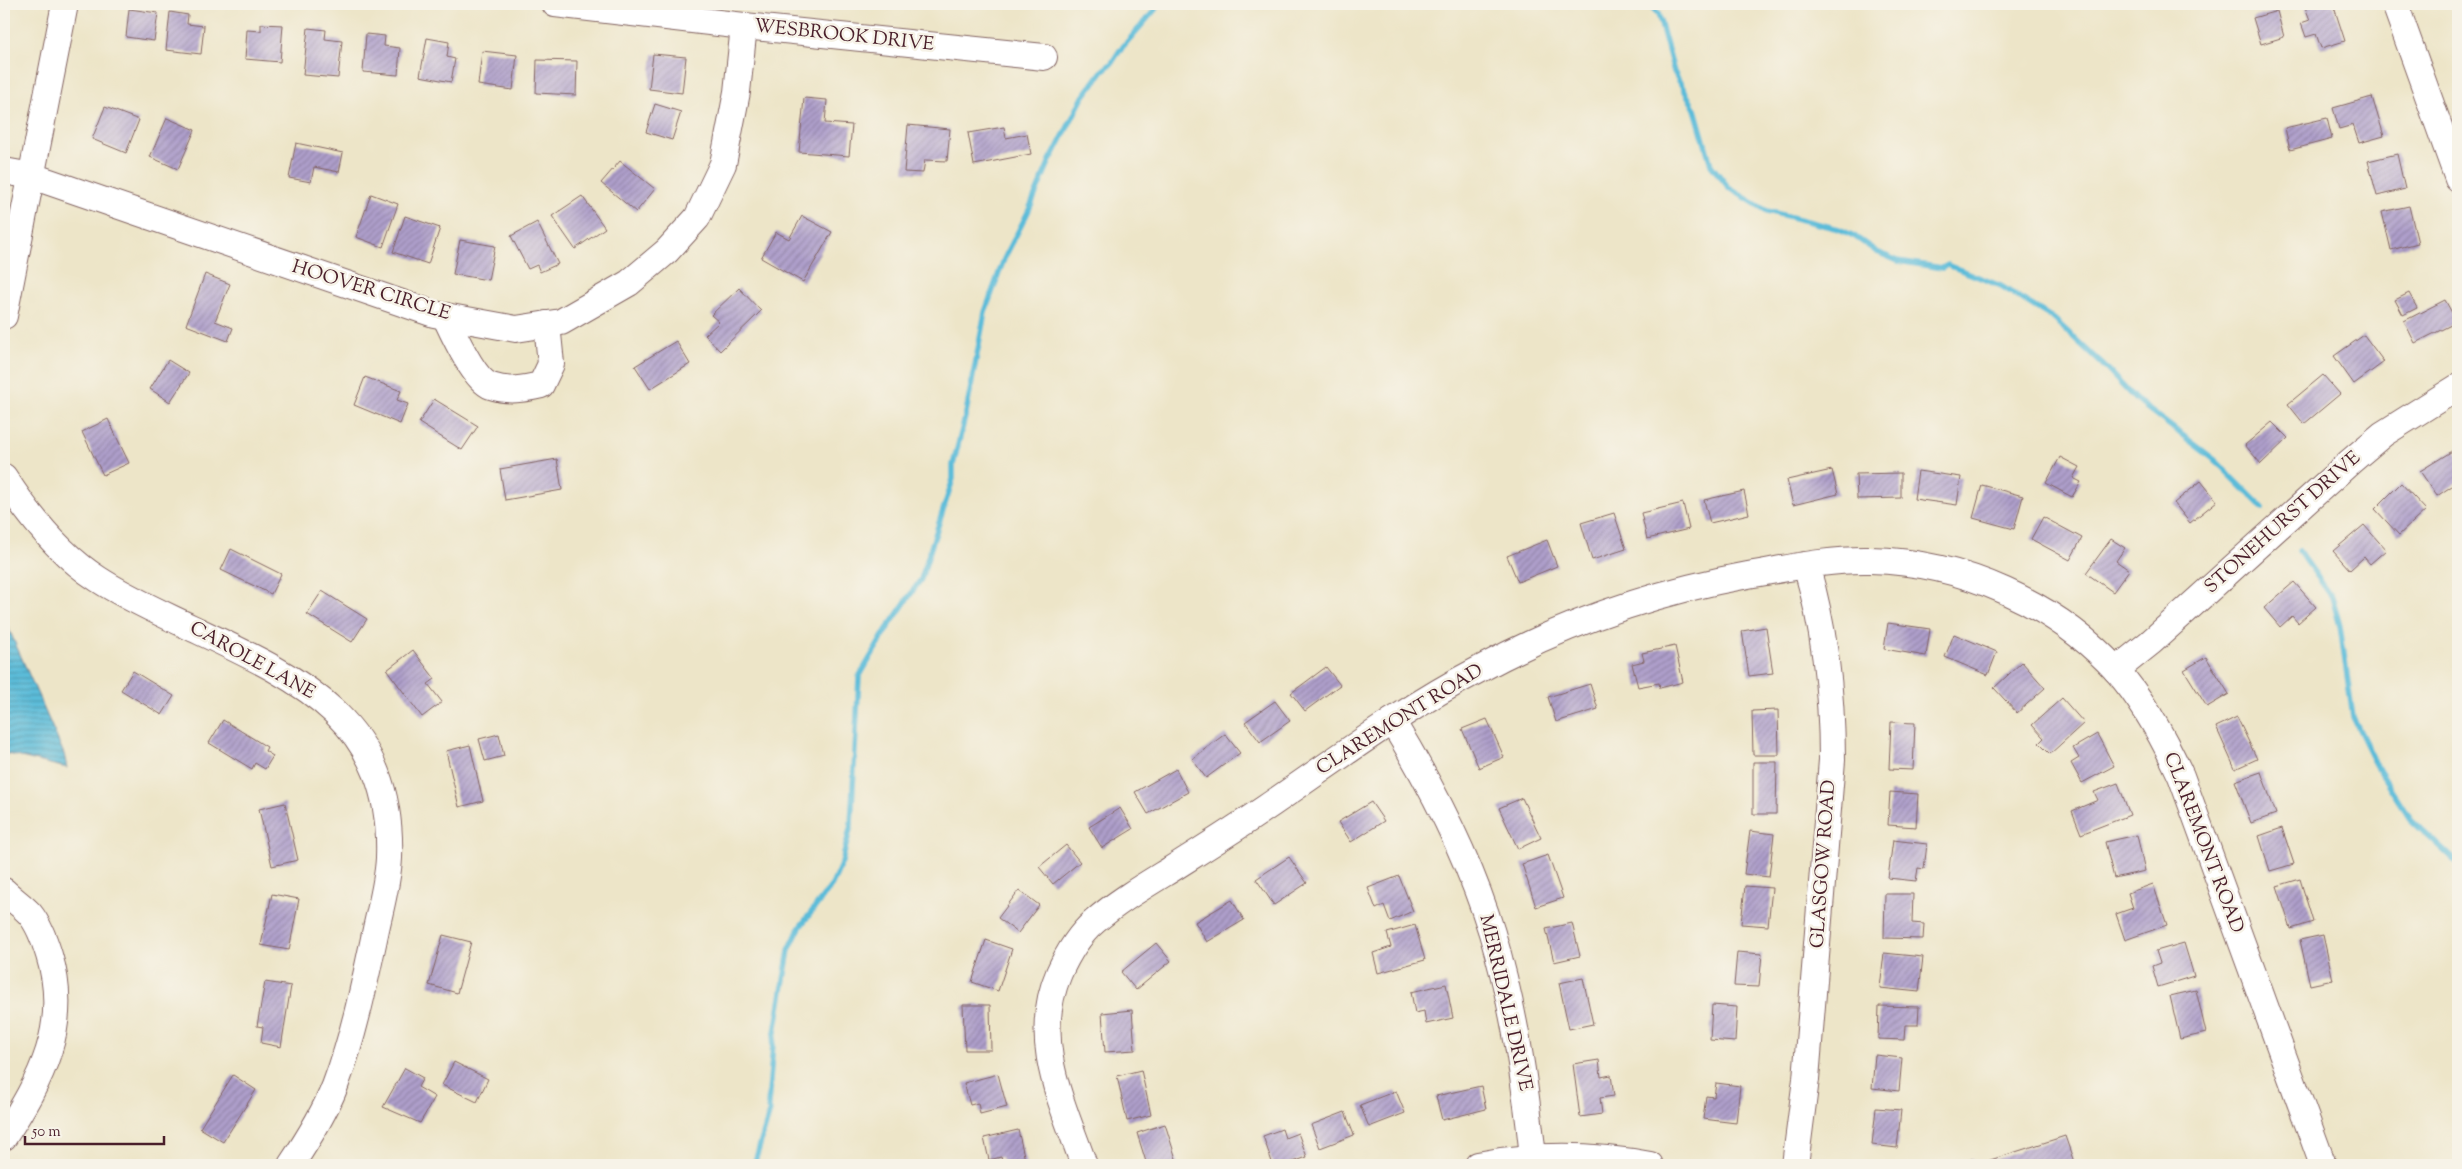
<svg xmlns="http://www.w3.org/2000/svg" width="2462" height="1169" font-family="'Sorts Mill Goudy',serif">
	<defs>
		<pattern id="water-rules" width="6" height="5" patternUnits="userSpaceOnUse" patternTransform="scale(1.25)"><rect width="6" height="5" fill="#5bbcd9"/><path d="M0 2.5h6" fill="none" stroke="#4d98b0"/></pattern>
		<pattern id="building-hatch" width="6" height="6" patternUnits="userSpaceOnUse" patternTransform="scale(1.25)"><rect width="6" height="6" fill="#ae9fcb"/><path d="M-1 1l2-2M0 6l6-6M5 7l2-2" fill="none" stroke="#9081a5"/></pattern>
	</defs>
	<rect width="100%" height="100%" fill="#f7f3e8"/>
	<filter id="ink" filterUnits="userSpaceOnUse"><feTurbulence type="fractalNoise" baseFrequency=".02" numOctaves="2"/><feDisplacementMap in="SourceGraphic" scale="10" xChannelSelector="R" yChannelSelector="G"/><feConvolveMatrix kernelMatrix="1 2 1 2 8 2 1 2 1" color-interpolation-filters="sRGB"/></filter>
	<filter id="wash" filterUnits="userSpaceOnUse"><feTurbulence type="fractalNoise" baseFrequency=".0096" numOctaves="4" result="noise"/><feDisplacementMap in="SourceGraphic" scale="20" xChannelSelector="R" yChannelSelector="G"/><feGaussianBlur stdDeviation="1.12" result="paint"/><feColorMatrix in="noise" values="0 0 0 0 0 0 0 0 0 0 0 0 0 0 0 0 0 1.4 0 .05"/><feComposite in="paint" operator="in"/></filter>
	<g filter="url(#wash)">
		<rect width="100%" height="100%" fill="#ede5c8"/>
		<path fill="url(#water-rules)" stroke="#526e82" d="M 4,618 L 64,754 L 67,768 L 4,753 Z"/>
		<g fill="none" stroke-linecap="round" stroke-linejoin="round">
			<g stroke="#5bbcd9" stroke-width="5.5">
				<path d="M 1646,4 L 1658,13 L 1674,72 L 1695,109 L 1711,165 L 1729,188 L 1767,211 L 1839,229 L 1854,236 L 1877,252 L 1898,261 L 1942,268 L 1948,265 L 2001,286 L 2054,319 L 2102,364 L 2135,399 L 2215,460 L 2263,508"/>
				<path d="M 2299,551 L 2332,597 L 2340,626 L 2353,717 L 2379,770 L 2410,819 L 2458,864"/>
				<path d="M 754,1165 L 770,1111 L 768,1105 L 773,1044 L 789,950 L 800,927 L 832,885 L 842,862 L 851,825 L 859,677 L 887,629 L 921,579 L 953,479 L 953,465 L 966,413 L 985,312 L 1004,259 L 1028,212 L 1051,158 L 1054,154 L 1083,97 L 1103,70 L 1111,64 L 1120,50 L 1160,4"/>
			</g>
		</g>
		<g id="blocks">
			<g fill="url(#building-hatch)">
				<path d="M 2315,4 L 2333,4 L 2345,41 L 2321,48 L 2316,34 L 2306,37 L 2301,23 L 2310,20 L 2305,7 Z"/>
				<path d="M 129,9 L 158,13 L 154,41 L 126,37 Z"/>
				<path d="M 2277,11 L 2284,37 L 2261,44 L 2253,18 Z"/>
				<path d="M 170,12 L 188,15 L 187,24 L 204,26 L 201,54 L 166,50 Z"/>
				<path d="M 261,24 L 283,25 L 280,62 L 245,59 L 247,30 L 261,31 Z"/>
				<path d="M 308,28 L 326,30 L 325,39 L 342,41 L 338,78 L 303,75 Z"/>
				<path d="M 366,34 L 385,36 L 384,46 L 400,48 L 398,75 L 363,72 Z"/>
				<path d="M 427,38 L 449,42 L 447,57 L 455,59 L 451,82 L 420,76 Z"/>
				<path d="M 482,51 L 517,55 L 513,90 L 478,85 Z"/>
				<path d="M 653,54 L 686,57 L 682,93 L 649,89 Z"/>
				<path d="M 537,60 L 577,61 L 576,95 L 536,93 Z"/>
				<path d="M 2372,97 L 2384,136 L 2359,143 L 2353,125 L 2339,129 L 2333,108 Z"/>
				<path d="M 804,98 L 827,100 L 825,123 L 852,125 L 849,156 L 799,152 Z"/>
				<path d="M 655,104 L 681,112 L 672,140 L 646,132 Z"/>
				<path d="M 105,107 L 139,120 L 126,153 L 92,139 Z"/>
				<path d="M 167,118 L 195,130 L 178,169 L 150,157 Z"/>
				<path d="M 2327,118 L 2332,139 L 2290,150 L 2285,128 Z"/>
				<path d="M 908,125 L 950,129 L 947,161 L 925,160 L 923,173 L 904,172 Z"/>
				<path d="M 1004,127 L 1006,138 L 1027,134 L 1031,154 L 974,165 L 968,133 Z"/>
				<path d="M 296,143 L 343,153 L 339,172 L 314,167 L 311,182 L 289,178 Z"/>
				<path d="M 2397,154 L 2405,189 L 2377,196 L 2368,161 Z"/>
				<path d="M 620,161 L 655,189 L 636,212 L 601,183 Z"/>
				<path d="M 371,194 L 398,204 L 383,247 L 356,237 Z"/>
				<path d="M 582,196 L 605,228 L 575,249 L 552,216 Z"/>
				<path d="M 2409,206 L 2418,243 L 2391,250 L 2382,212 Z"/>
				<path d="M 405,216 L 440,228 L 428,264 L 393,252 Z"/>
				<path d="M 802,216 L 832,232 L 803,282 L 761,258 L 776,232 L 789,239 Z"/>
				<path d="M 537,222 L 558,264 L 540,272 L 537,265 L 528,269 L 511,236 Z"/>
				<path d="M 460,240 L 495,246 L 488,280 L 453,274 Z"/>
				<path d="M 205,274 L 230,284 L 215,321 L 233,328 L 228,341 L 186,325 Z"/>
				<path d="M 739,288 L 761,311 L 720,351 L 705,335 L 719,322 L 711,315 Z"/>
				<path d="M 2409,293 L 2417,308 L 2403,315 L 2395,300 Z"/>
				<path d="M 2445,300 L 2457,322 L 2415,343 L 2404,321 Z"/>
				<path d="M 2364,335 L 2384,362 L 2354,384 L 2334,356 Z"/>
				<path d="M 676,341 L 690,364 L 650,389 L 635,366 Z"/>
				<path d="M 168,360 L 189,373 L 170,402 L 150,389 Z"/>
				<path d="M 2323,375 L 2340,394 L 2304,424 L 2288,404 Z"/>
				<path d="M 365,377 L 401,391 L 397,400 L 408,404 L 400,424 L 354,405 Z"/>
				<path d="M 434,399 L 478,426 L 462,450 L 419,423 Z"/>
				<path d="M 108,419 L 129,463 L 103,475 L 82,432 Z"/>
				<path d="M 2272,422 L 2288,438 L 2261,464 L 2245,445 Z"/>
				<path d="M 2454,450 L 2458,457 L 2458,482 L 2437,496 L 2420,471 Z"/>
				<path d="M 2060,457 L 2079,467 L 2073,478 L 2081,482 L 2072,497 L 2046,483 Z"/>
				<path d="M 557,459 L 562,490 L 505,500 L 500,469 Z"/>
				<path d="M 1832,470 L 1838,494 L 1793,505 L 1787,480 Z"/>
				<path d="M 1918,471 L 1961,477 L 1957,505 L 1914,499 Z"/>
				<path d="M 1901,473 L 1901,498 L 1857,499 L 1856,474 Z"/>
				<path d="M 2201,481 L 2217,501 L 2190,523 L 2174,503 Z"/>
				<path d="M 2401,483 L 2426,510 L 2399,535 L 2375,509 Z"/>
				<path d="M 1982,485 L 2023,496 L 2014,529 L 1973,518 Z"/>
				<path d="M 1744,491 L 1749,514 L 1710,523 L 1704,500 Z"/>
				<path d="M 1683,503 L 1689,529 L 1647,539 L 1641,513 Z"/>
				<path d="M 1614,513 L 1626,549 L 1592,560 L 1581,523 Z"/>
				<path d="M 2043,517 L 2082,538 L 2070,560 L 2031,539 Z"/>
				<path d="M 2364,525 L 2386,550 L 2370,564 L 2364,557 L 2350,570 L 2333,551 Z"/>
				<path d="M 2111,539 L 2125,548 L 2116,561 L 2129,570 L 2113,592 L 2086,573 Z"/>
				<path d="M 1547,540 L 1557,566 L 1518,582 L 1507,556 Z"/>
				<path d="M 231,549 L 281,574 L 271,594 L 221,570 Z"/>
				<path d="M 2294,582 L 2316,607 L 2298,623 L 2292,616 L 2280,627 L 2264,608 Z"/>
				<path d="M 322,591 L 367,619 L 352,642 L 307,614 Z"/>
				<path d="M 1888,623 L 1930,629 L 1926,656 L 1884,649 Z"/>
				<path d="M 1766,627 L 1773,673 L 1749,676 L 1742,631 Z"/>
				<path d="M 1954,634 L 1997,652 L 1988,675 L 1945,657 Z"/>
				<path d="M 1675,646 L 1683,682 L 1660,688 L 1659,683 L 1638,687 L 1632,664 L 1644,661 L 1642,653 Z"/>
				<path d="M 413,650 L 435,679 L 428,684 L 442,702 L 422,717 L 387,670 Z"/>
				<path d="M 2206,657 L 2229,694 L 2207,707 L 2184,670 Z"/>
				<path d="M 2022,662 L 2045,688 L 2017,713 L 1994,688 Z"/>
				<path d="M 1326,667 L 1340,685 L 1305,711 L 1291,693 Z"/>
				<path d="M 133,671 L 174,696 L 162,715 L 121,690 Z"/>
				<path d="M 1590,684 L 1598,709 L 1556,722 L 1548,697 Z"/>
				<path d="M 2062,698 L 2084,723 L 2050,754 L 2039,743 L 2044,738 L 2032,725 Z"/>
				<path d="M 1275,701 L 1290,721 L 1260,742 L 1245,722 Z"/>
				<path d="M 1778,710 L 1779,755 L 1753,755 L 1752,711 Z"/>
				<path d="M 2237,717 L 2257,759 L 2235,769 L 2216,727 Z"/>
				<path d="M 1487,719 L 1504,757 L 1479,768 L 1462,729 Z"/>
				<path d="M 223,720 L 267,747 L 265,751 L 273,756 L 265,769 L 255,763 L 252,769 L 209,743 Z"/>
				<path d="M 1891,722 L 1915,723 L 1913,770 L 1889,769 Z"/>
				<path d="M 499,734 L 504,756 L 485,761 L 479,739 Z"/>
				<path d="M 1225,734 L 1240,753 L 1206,778 L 1192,759 Z"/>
				<path d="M 2097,734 L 2114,766 L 2082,783 L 2071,763 L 2079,758 L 2073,748 Z"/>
				<path d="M 470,745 L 483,801 L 459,807 L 446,751 Z"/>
				<path d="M 1753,762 L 1777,762 L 1776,814 L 1753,814 Z"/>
				<path d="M 1176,769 L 1188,792 L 1148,814 L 1135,792 Z"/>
				<path d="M 2261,772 L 2276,814 L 2251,823 L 2235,781 Z"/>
				<path d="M 2118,783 L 2130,815 L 2081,834 L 2072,811 L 2098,800 L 2094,792 Z"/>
				<path d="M 1890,792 L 1918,794 L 1916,827 L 1888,825 Z"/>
				<path d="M 1522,798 L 1541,838 L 1518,849 L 1499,808 Z"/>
				<path d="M 1371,802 L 1384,821 L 1351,842 L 1338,822 Z"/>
				<path d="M 285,803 L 298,860 L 272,866 L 259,809 Z"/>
				<path d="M 1120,808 L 1133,829 L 1102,848 L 1089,827 Z"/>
				<path d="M 2282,828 L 2294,864 L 2270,871 L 2259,836 Z"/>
				<path d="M 1750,831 L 1774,834 L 1769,877 L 1744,874 Z"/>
				<path d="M 2137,835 L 2145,871 L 2114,878 L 2105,842 Z"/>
				<path d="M 1893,840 L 1927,844 L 1924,869 L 1918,868 L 1916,881 L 1888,878 Z"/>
				<path d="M 1066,845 L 1080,862 L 1053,884 L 1039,867 Z"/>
				<path d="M 1548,855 L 1563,898 L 1536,907 L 1522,864 Z"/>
				<path d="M 1289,857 L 1307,883 L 1274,905 L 1256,879 Z"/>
				<path d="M 1399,876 L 1413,911 L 1390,921 L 1384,905 L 1376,909 L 1368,888 Z"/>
				<path d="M 2300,879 L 2313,922 L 2291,929 L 2277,886 Z"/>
				<path d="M 2153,884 L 2167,925 L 2125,940 L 2116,914 L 2133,908 L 2128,893 Z"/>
				<path d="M 1745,886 L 1772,888 L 1768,926 L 1741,924 Z"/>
				<path d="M 1019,890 L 1039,905 L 1018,933 L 998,918 Z"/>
				<path d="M 272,894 L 299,899 L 289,950 L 261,945 Z"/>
				<path d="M 1885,894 L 1913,894 L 1912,923 L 1924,924 L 1923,939 L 1884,938 Z"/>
				<path d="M 1232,900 L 1244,920 L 1207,942 L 1195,922 Z"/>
				<path d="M 1572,923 L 1580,956 L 1554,962 L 1546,929 Z"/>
				<path d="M 1415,925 L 1425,960 L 1378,973 L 1373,953 L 1391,947 L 1387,933 Z"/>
				<path d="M 443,935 L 471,942 L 457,993 L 429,985 Z"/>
				<path d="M 2323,935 L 2333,980 L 2310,985 L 2300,940 Z"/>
				<path d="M 986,940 L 1012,949 L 998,991 L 972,982 Z"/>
				<path d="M 1156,943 L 1171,961 L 1136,990 L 1121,972 Z"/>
				<path d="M 2184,943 L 2194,976 L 2158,987 L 2152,966 L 2160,963 L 2156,951 Z"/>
				<path d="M 1737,952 L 1762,954 L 1759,987 L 1734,986 Z"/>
				<path d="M 1884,953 L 1923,957 L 1919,992 L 1880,988 Z"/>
				<path d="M 1583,978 L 1593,1024 L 1569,1029 L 1559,983 Z"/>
				<path d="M 265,982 L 291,986 L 281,1047 L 261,1043 L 263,1027 L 257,1026 Z"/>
				<path d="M 1446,984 L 1453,1018 L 1426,1024 L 1424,1011 L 1415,1013 L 1411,992 Z"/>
				<path d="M 2196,990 L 2206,1033 L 2180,1039 L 2170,996 Z"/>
				<path d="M 963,1005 L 990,1005 L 991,1050 L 965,1050 Z"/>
				<path d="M 1712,1005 L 1737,1007 L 1735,1042 L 1710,1040 Z"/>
				<path d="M 1879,1006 L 1919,1007 L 1918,1025 L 1905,1025 L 1904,1040 L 1878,1039 Z"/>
				<path d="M 1132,1010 L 1135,1050 L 1105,1052 L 1102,1013 Z"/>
				<path d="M 1875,1055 L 1902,1058 L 1899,1091 L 1872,1088 Z"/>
				<path d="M 1599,1060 L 1601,1077 L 1611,1075 L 1614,1096 L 1600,1098 L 1602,1114 L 1580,1117 L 1573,1064 Z"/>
				<path d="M 454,1062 L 488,1079 L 477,1102 L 442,1085 Z"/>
				<path d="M 405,1068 L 423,1078 L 418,1087 L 435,1097 L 420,1123 L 383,1107 Z"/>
				<path d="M 1141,1070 L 1151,1115 L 1127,1121 L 1117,1076 Z"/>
				<path d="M 998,1074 L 1007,1107 L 980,1114 L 978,1103 L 970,1105 L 964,1083 Z"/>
				<path d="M 233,1075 L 256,1090 L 223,1142 L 200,1128 Z"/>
				<path d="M 1716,1083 L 1740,1086 L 1736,1123 L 1703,1119 L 1706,1096 L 1714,1097 Z"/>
				<path d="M 1481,1086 L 1486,1109 L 1442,1120 L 1436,1096 Z"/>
				<path d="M 1396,1091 L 1405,1113 L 1369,1127 L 1360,1105 Z"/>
				<path d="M 1876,1108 L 1901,1110 L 1897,1148 L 1872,1145 Z"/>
				<path d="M 1345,1112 L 1354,1135 L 1320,1148 L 1311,1125 Z"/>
				<path d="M 1165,1124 L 1178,1165 L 1147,1165 L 1137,1133 Z"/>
				<path d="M 1282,1129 L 1285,1138 L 1298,1133 L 1307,1157 L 1285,1165 L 1273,1165 L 1263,1136 Z"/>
				<path d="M 1018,1130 L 1026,1164 L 1003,1165 L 1001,1157 L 989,1160 L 984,1138 Z"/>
				<path d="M 2065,1136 L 2075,1165 L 1975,1165 Z"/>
				<path d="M 1972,1159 L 1973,1165 L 1954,1165 Z"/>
			</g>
		</g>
	</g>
	<g filter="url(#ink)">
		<use href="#blocks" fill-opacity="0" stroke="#836462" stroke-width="1"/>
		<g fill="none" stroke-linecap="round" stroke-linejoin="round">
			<g stroke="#836462" stroke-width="28">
				<g id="minor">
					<path d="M 555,4 L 744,26 L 1044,57"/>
					<path d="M 2395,4 L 2458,179"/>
					<path d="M 4,171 L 32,176 L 434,314 L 516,329 L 561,322 L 629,283 L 667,251 L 697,218 L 723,164 L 737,92 L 744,26"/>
					<path d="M 4,316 L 65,4"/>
					<path d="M 445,316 C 453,333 474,380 491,386 C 508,392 524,389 541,385 L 551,364 L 547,324"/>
					<path d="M 4,477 C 29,516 59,554 98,579 C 127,598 159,612 190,627 C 298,678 394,719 389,858 C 388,881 381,906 376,929 C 365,981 354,1036 335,1086 C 324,1114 307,1141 291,1165"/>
					<path d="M 2116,670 L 2151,642 L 2351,461 L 2383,434 L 2458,387"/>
					<path d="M 1392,721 C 1433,788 1469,858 1492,933 C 1514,1006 1525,1081 1533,1157"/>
					<path d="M 4,891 C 12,899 23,906 30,914 C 39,925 45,942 49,955 C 71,1025 41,1080 4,1137"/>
					<path d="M 1084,1165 C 1062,1102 1030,1040 1059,973 C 1067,955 1079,935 1094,922 C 1117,902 1144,886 1170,870 C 1203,849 1235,829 1267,807 C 1337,759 1405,708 1480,669 C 1563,624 1655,592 1748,575 C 1789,568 1829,559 1870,560 C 1962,562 2055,603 2117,671 C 2144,701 2164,739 2181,776 L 2323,1165"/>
					<path d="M 1478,1165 C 1534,1154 1593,1154 1650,1165"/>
					<path d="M 1795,1165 L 1806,1079 L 1832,760 C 1832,693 1825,629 1806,565"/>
				</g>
			</g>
			<use href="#minor" stroke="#fff" stroke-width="26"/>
		</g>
	</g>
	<g text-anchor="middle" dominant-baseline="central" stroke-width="5" stroke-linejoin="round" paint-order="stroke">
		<g font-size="19" fill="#4a1f2b" stroke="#f7f3e8">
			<text transform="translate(844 36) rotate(6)">WESBROOK DRIVE</text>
			<text transform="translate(371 291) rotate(17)">HOOVER CIRCLE</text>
			<text transform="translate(2283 523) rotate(-42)">STONEHURST DRIVE</text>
			<text transform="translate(252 661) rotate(29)">CAROLE LANE</text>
			<text transform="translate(1400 720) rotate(-32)">CLAREMONT ROAD</text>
			<text transform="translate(2203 843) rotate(69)">CLAREMONT ROAD</text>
			<text transform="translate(1824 864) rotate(-86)">GLASGOW ROAD</text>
			<text transform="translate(1505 1003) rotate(77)">MERRIDALE DRIVE</text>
		</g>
	</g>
	<rect width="2462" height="1169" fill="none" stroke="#f7f3e8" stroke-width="20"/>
	<path d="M25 1136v8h139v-8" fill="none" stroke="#4a1f2b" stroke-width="2.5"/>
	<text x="32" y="1136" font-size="15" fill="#4a1f2b" stroke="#f7f3e8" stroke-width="4" paint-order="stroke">50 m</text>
</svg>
